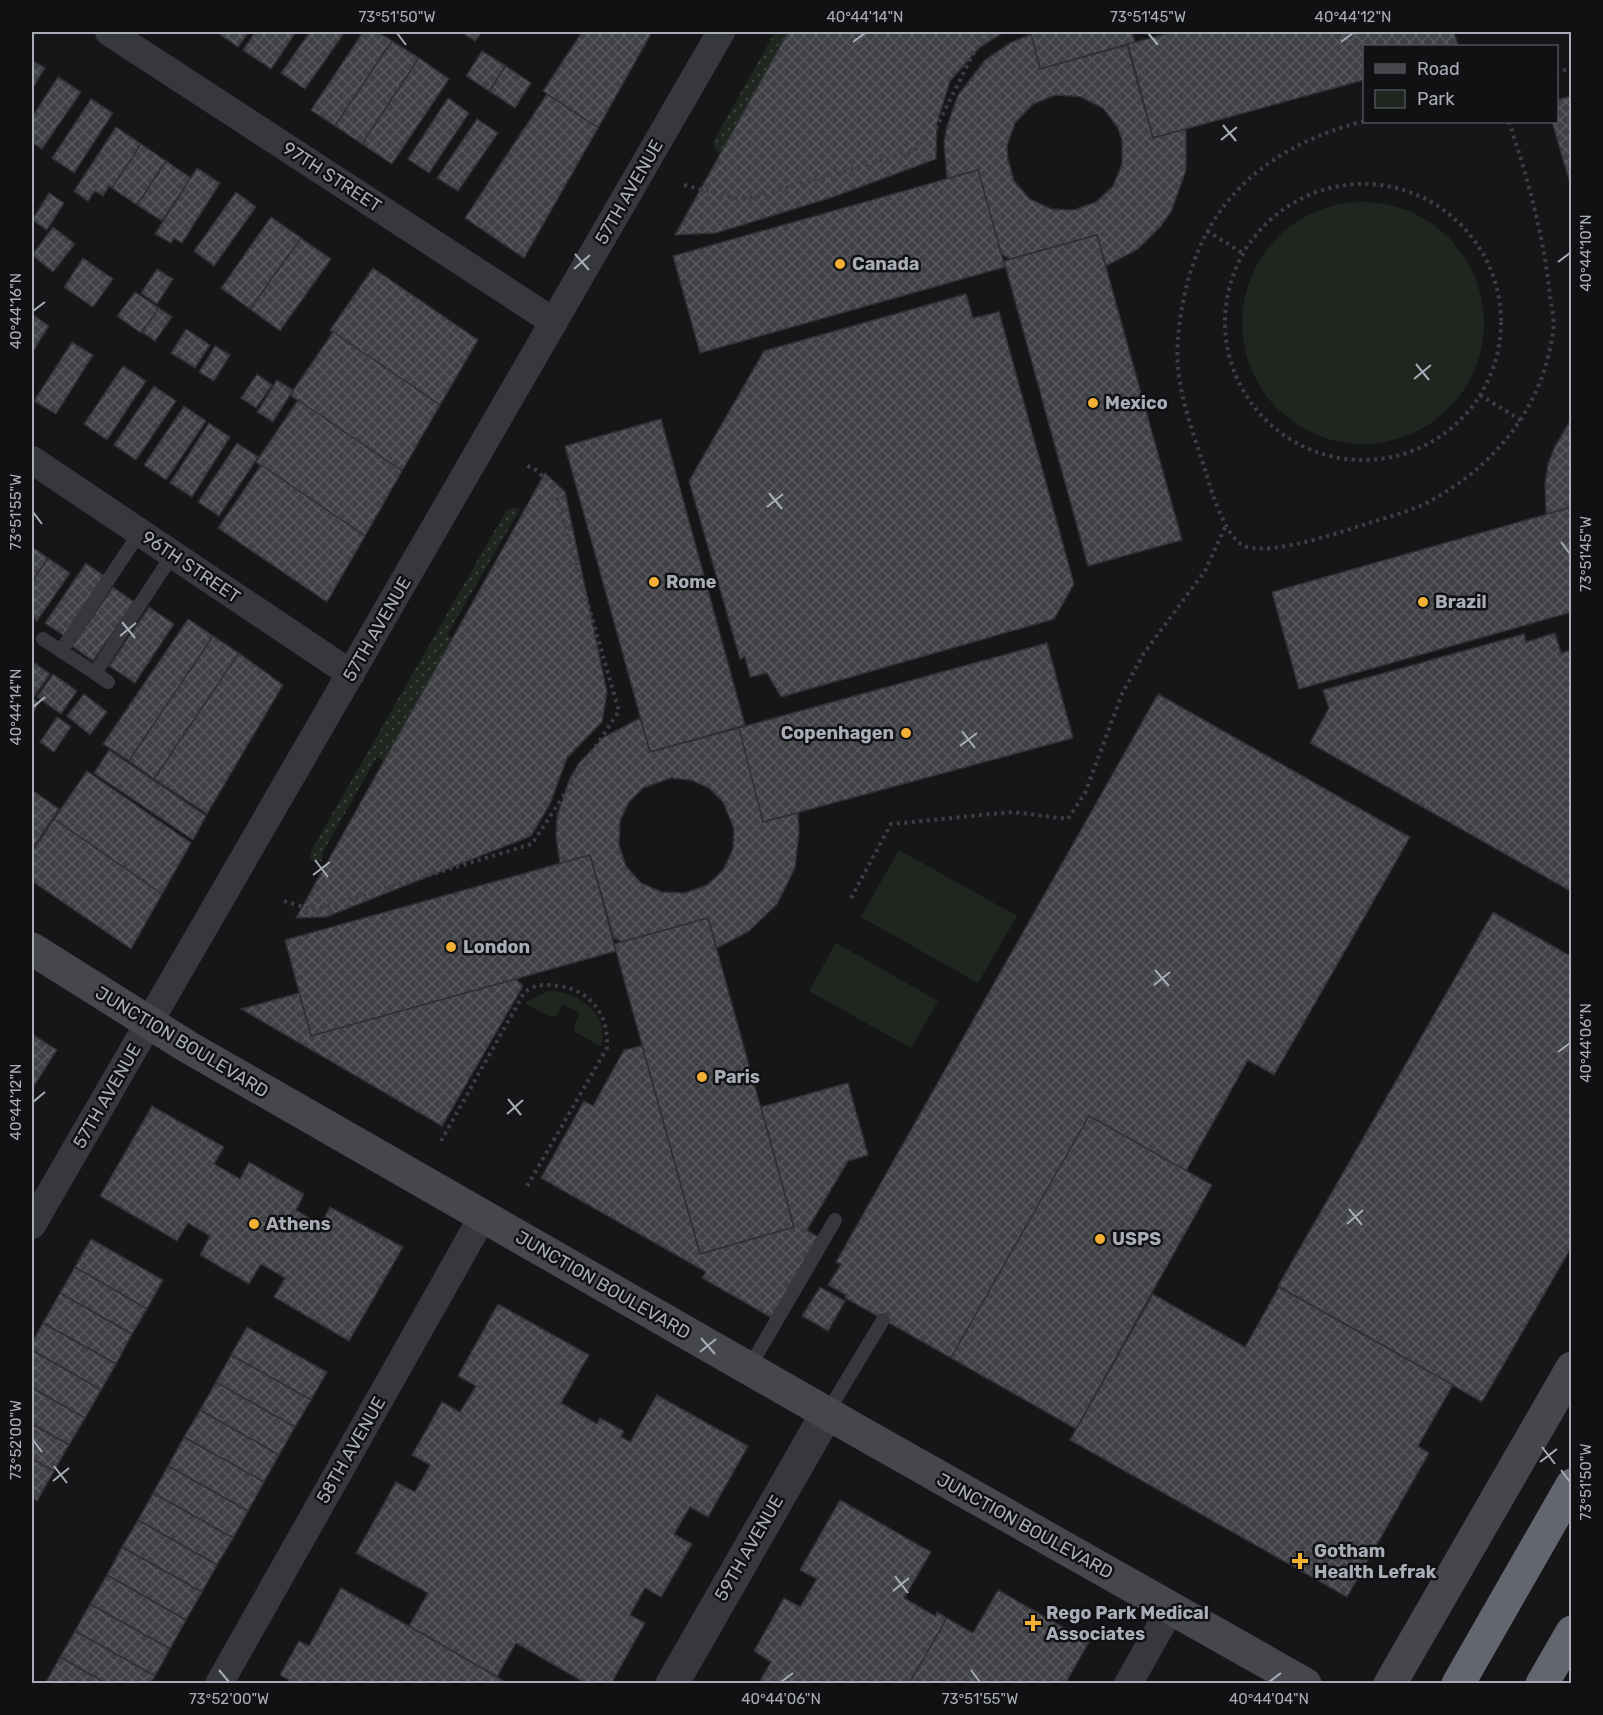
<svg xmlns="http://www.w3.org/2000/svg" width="1603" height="1715" font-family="Rubik,sans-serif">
	<defs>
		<pattern id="garden-dots" width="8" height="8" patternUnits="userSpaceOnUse" patternTransform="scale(1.5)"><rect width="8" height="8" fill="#1e261f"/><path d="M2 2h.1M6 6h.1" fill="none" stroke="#3c433d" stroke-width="1.8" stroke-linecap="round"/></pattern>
		<pattern id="building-cross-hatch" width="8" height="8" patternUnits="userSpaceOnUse" patternTransform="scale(1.5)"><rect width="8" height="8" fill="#404145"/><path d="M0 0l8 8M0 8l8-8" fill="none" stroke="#595a5e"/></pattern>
	</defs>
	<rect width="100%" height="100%" fill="#161618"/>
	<g fill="#1e261f">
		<circle cx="1363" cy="323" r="121"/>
		<path d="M 899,850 L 1017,916 L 978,983 L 861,917 Z"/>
		<path d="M 836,943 L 938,1001 L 911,1048 L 809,991 Z"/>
		<path d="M 548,991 C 578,990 610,1014 601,1047 L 575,1032 L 574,1026 L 580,1013 L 563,1004 L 557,1015 L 551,1017 L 524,1003 Z"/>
	</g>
	<g fill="url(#garden-dots)">
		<path d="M 775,32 L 800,32 L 758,109 L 721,154 L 715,150 L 713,142 Z"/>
		<path d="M 512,508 L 520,509 L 447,635 L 462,643 L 392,766 L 377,757 L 323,852 L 322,861 L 313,861 L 310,858 L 311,851 L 506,511 Z"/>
	</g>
	<g fill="url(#building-cross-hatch)" stroke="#303034" stroke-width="1.5" fill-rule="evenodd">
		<path d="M 221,32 L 249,32 L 238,47 L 219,34 Z"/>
		<path d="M 255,32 L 296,32 L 271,69 L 243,50 Z"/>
		<path d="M 310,32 L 345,32 L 305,89 L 281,73 Z"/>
		<path d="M 363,32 L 378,32 L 392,41 L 335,126 L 311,110 Z"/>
		<path d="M 461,32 L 482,32 L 475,41 Z"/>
		<path d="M 582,32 L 652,32 L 598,128 L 543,91 Z"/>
		<path d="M 788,32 L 1004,32 L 979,48 L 950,81 L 937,123 L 936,159 L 833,197 L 716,233 L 675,235 Z"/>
		<path d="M 1030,32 L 1132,32 L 1135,42 L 1040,69 Z"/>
		<path d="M 1173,32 L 1454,32 L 1458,46 L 1364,46 L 1364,80 L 1153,138 L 1128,44 Z"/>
		<path d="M 1031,34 L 1040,69 L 1127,45 L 1153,138 L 1186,129 L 1186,170 L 1171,212 L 1161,226 L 1138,249 L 1106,266 L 1097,235 L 1010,259 L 1001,254 L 978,170 L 947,179 L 944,142 L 947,126 L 958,95 L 985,60 L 1010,43 ZM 1056,95 L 1081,97 L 1103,108 L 1118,128 L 1122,140 L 1122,164 L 1113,186 L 1096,202 L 1074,210 L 1051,209 L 1030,199 L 1014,181 L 1008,159 L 1007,146 L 1015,123 L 1033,104 Z"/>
		<path d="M 392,41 L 419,58 L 362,144 L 335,126 Z"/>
		<path d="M 482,51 L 506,66 L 489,91 L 466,76 Z"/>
		<path d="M 419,58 L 449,79 L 392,164 L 362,144 Z"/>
		<path d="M 32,60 L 45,68 L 32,89 Z"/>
		<path d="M 506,66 L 531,83 L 515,108 L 489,91 Z"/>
		<path d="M 58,77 L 81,92 L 42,149 L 32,142 L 32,117 Z"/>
		<path d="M 547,94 L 598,128 L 524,258 L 465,218 Z"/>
		<path d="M 1572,96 L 1572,190 L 1552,122 L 1556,122 L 1556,100 Z"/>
		<path d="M 448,98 L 469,113 L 429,173 L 408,159 Z"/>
		<path d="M 91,99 L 113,113 L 74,173 L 52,158 Z"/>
		<path d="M 477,119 L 498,133 L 458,191 L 437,178 Z"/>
		<path d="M 116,127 L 141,144 L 112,188 L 109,186 L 103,196 L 95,191 L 88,201 L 74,191 Z"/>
		<path d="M 141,144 L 166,161 L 137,205 L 112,188 Z"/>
		<path d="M 166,161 L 191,178 L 162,221 L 137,205 Z"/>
		<path d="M 197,168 L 220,183 L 182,243 L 174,238 L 171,243 L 155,234 Z"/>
		<path d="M 978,170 L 1005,267 L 700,353 L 673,256 Z"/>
		<path d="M 236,192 L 256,207 L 214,266 L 194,251 Z"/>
		<path d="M 49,193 L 64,203 L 47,230 L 32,220 Z"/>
		<path d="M 271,217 L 301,238 L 250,309 L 221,288 Z"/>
		<path d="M 53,227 L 75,244 L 53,272 L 32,255 Z"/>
		<path d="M 1097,235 L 1182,540 L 1088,566 L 1004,261 Z"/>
		<path d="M 301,238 L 331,259 L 280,331 L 250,309 Z"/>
		<path d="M 83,258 L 113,279 L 93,307 L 64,287 Z"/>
		<path d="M 373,268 L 478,340 L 440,405 L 330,330 Z"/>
		<path d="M 157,269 L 173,279 L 157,304 L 141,293 Z"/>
		<path d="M 135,292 L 159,308 L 141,333 L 117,316 Z"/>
		<path d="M 966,294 L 973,318 L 999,312 L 1074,584 L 1054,619 L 781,697 L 767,673 L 750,677 L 745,657 L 740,659 L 689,481 L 764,351 Z"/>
		<path d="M 159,308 L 172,317 L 155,341 L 142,332 Z"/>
		<path d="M 32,314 L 49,326 L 32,353 Z"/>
		<path d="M 186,329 L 210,345 L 195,368 L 171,353 Z"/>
		<path d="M 333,332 L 440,405 L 402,471 L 290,395 Z"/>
		<path d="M 72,342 L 93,355 L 56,414 L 34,401 Z"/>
		<path d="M 215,346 L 230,355 L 214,381 L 199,372 Z"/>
		<path d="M 123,366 L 146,381 L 107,440 L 84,424 Z"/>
		<path d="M 257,374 L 272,385 L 256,408 L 241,398 Z"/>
		<path d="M 277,380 L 293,390 L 273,422 L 257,412 Z"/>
		<path d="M 154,386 L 176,401 L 136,460 L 114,445 Z"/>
		<path d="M 298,400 L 402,471 L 365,536 L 256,462 Z"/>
		<path d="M 184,406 L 206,421 L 166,480 L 144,465 Z"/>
		<path d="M 1572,418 L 1572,507 L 1546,514 L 1545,484 L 1548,464 L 1555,446 Z"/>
		<path d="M 661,419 L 745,725 L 650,752 L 565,446 Z"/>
		<path d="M 209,423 L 230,437 L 192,497 L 170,483 Z"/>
		<path d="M 237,443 L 258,457 L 219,516 L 198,502 Z"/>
		<path d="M 261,465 L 365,536 L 327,602 L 218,528 Z"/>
		<path d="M 545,473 L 565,492 L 607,692 L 602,722 L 567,758 L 550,804 L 531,836 L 326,917 L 296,918 Z"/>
		<path d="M 1572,507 L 1572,612 L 1299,689 L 1272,592 Z"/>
		<path d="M 32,547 L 48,558 L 32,582 Z"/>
		<path d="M 48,558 L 70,573 L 37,621 L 32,617 L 32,582 Z"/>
		<path d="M 86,563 L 107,578 L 66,637 L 45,623 Z"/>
		<path d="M 113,587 L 134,602 L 93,661 L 72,646 Z"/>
		<path d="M 149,607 L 174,624 L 135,683 L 109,666 Z"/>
		<path d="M 188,619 L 213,636 L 129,761 L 103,744 Z"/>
		<path d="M 1555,633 L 1561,653 L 1572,650 L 1572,892 L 1310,743 L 1329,708 L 1323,690 L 1524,634 L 1526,642 Z"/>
		<path d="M 213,636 L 239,653 L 154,779 L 129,761 Z"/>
		<path d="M 1047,643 L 1073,738 L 763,822 L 738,728 Z"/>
		<path d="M 239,653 L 283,685 L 207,814 L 154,779 Z"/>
		<path d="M 35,663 L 50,674 L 34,697 L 32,668 Z"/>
		<path d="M 53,674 L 77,691 L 61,714 L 37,697 Z"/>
		<path d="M 84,694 L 107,712 L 90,735 L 67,716 Z"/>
		<path d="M 1158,694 L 1410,837 L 1274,1075 L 1248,1060 L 1186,1171 L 1089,1116 L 951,1358 L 845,1298 L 846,1295 L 828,1285 L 841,1264 L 836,1262 Z"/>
		<path d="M 32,698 L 39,703 L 32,714 Z"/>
		<path d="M 57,717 L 71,727 L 54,752 L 40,742 Z"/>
		<path d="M 640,718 L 650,752 L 739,728 L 763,822 L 798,813 L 799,832 L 795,868 L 777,904 L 748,932 L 717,948 L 708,918 L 622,942 L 614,938 L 590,855 L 560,864 L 556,837 L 557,816 L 570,778 L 579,763 L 604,737 ZM 671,778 L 691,780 L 709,788 L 723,802 L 734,829 L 733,849 L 723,870 L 707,885 L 685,893 L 662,892 L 641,883 L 626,866 L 619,845 L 620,821 L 629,802 L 643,788 Z"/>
		<path d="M 109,750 L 206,816 L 193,840 L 94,773 Z"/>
		<path d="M 87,771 L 191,843 L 162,894 L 54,819 Z"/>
		<path d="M 32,790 L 59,809 L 32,849 Z"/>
		<path d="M 54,819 L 162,894 L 131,949 L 32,881 L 32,852 Z"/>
		<path d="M 590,855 L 616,951 L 311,1036 L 285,940 Z"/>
		<path d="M 1493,912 L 1572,957 L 1572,1246 L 1482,1402 L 1278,1286 Z"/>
		<path d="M 708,918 L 794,1227 L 700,1254 L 614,944 Z"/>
		<path d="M 516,979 L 523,986 L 442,1126 L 241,1009 L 299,993 L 311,1036 Z"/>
		<path d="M 32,1034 L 57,1050 L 32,1089 Z"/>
		<path d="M 642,1046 L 700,1254 L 794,1227 L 761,1107 L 848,1083 L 868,1155 L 848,1161 L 807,1230 L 820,1238 L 772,1318 L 702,1278 L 706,1272 L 541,1178 L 584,1101 L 593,1106 L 624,1050 Z"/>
		<path d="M 152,1106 L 224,1147 L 214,1164 L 240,1179 L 249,1162 L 304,1194 L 296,1210 L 320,1225 L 330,1207 L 403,1247 L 349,1341 L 274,1297 L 285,1278 L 261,1264 L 249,1284 L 200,1255 L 210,1236 L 188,1223 L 177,1241 L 100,1196 Z"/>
		<path d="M 1089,1116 L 1212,1185 L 1076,1429 L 951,1358 Z"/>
		<path d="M 91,1239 L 163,1280 L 147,1309 L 75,1267 Z"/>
		<path d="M 75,1267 L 147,1309 L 132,1334 L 60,1293 Z"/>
		<path d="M 820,1287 L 845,1301 L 828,1331 L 802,1316 Z"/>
		<path d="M 1279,1287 L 1453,1385 L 1418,1446 L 1429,1453 L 1347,1597 L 1070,1440 L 1153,1294 L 1245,1347 Z"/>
		<path d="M 60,1293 L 132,1334 L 116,1364 L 43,1323 Z"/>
		<path d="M 498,1304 L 589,1355 L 561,1403 L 597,1424 L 600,1418 L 624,1431 L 621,1437 L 630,1442 L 657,1395 L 748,1446 L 708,1517 L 690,1507 L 674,1534 L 692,1544 L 661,1597 L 645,1588 L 630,1615 L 645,1623 L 611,1684 L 587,1684 L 516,1643 L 497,1677 L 409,1626 L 428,1593 L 356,1553 L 396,1482 L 415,1492 L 430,1465 L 412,1455 L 442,1402 L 460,1412 L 476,1386 L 458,1376 Z"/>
		<path d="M 43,1323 L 116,1364 L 101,1390 L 32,1350 L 32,1343 Z"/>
		<path d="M 247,1327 L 327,1372 L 311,1400 L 231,1355 Z"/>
		<path d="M 32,1350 L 101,1390 L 85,1418 L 32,1388 Z"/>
		<path d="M 231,1355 L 311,1400 L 295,1427 L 216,1382 Z"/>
		<path d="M 216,1382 L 295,1427 L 279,1455 L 200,1410 Z"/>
		<path d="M 32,1388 L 85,1418 L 69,1445 L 32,1424 Z"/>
		<path d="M 200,1410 L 279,1455 L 264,1482 L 184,1437 Z"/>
		<path d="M 32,1424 L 69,1445 L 54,1471 L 32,1459 Z"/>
		<path d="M 184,1437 L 264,1482 L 248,1511 L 168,1466 Z"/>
		<path d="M 32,1459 L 54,1471 L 37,1501 L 32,1497 Z"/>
		<path d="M 168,1466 L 248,1511 L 233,1538 L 153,1493 Z"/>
		<path d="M 153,1493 L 233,1538 L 217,1565 L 138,1520 Z"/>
		<path d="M 840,1500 L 931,1552 L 904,1598 L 935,1616 L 937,1612 L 947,1618 L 909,1684 L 758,1684 L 771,1662 L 754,1651 L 784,1598 L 800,1607 L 817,1579 L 800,1570 Z"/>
		<path d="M 138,1520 L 217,1565 L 202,1592 L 122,1547 Z"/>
		<path d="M 122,1547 L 202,1592 L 186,1620 L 107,1575 Z"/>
		<path d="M 107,1575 L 186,1620 L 170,1649 L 90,1604 Z"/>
		<path d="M 341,1588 L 409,1626 L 509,1684 L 287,1684 L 289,1680 L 280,1675 L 299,1641 L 309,1646 Z"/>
		<path d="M 998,1590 L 1089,1642 L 1065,1684 L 909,1684 L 947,1618 L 973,1633 Z"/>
		<path d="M 90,1604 L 170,1649 L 155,1676 L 75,1631 Z"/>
		<path d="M 75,1631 L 155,1676 L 150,1684 L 107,1684 L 60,1657 Z"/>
		<path d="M 60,1657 L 107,1684 L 45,1684 Z"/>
	</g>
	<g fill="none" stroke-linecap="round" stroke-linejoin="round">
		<g stroke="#3d3f44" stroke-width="4" stroke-dasharray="3 4.5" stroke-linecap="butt">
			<path d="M 1556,73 L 1572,68"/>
			<path d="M 1364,121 C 1268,146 1202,201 1183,302 C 1178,329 1175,356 1180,383 C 1185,413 1197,444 1206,473 C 1212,493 1226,541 1247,547 C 1275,555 1344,531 1372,522 C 1392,516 1414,510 1432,500 C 1497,464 1543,406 1553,332 C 1555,321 1552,308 1550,297 C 1544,236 1528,179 1509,122"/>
			<circle cx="1363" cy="322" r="138"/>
			<path d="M 684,185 L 743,200 L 914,151 L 936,128 L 984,32"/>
			<path d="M 1207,231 L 1244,254"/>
			<path d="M 1480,395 L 1522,421"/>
			<path d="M 851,898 L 891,824 L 1013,812 L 1068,819 L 1085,793 L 1122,694 L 1144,653 L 1205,571 L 1226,525"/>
			<path d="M 284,901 L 314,910 L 532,844 L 619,711 L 554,487 L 536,470 L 524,464"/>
			<path d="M 441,1141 L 524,993 C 534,984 546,984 559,986 C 592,991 609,1016 607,1048 L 526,1188"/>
		</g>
		<g stroke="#37383d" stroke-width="14">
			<path d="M 43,639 L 95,673 L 173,554"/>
			<path d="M 61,651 L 140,532"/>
			<path d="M 95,673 L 108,682"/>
			<path d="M 749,1368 L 835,1220"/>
			<path d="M 827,1413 L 883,1320"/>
		</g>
		<g stroke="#37383d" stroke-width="28">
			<path d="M 109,32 L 554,322"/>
			<path d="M 32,460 L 351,674"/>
			<path d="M 32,1225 L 721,32"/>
			<path d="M 219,1684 L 483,1216"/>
			<path d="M 1128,1684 L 1171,1608"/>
		</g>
		<path stroke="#37383d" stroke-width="33" d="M 672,1684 L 827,1413"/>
		<g stroke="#45474d" stroke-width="33">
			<path d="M 32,949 L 188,1047 L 858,1431 L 1305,1684"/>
			<path d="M 1390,1684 L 1572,1368"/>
		</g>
		<g stroke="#63666e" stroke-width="33">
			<path d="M 1458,1684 L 1572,1485"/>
			<path d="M 1542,1684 L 1572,1632"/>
		</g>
	</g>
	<path fill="none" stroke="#a8adb8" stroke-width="2" d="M 397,33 L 406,45M 1148,33 L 1158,45M 853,42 L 865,33M 1341,42 L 1353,33M 1223,125 L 1236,141M 1221,140 L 1237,127M 575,254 L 589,270M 1558,262 L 1570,253M 574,269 L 590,255M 33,311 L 45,302M 1416,364 L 1429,380M 1414,379 L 1431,365M 769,493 L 782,509M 767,507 L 783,494M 33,512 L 42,524M 1561,542 L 1570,554M 122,622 L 135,638M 120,636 L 136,623M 33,707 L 45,697M 962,731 L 975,748M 960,746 L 977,733M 315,860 L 328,877M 313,875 L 330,862M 1155,970 L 1169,986M 1154,985 L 1170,972M 1558,1052 L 1570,1043M 508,1099 L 521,1115M 33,1102 L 45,1092M 507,1114 L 523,1100M 1349,1209 L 1362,1225M 1347,1224 L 1363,1210M 701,1338 L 715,1354M 700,1352 L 716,1339M 33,1440 L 42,1452M 1542,1447 L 1555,1464M 1540,1462 L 1557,1449M 54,1466 L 67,1483M 1561,1470 L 1570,1482M 53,1481 L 69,1468M 895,1576 L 908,1593M 893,1591 L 909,1578M 219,1670 L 229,1682M 971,1670 L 980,1682M 781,1682 L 793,1673M 1269,1682 L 1281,1673"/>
	<g fill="#f2b134" stroke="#111113" stroke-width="2">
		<circle cx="840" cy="264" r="6"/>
		<circle cx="1093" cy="403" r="6"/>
		<circle cx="654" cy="582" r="6"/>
		<circle cx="1423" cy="602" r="6"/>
		<circle cx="906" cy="733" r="6"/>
		<circle cx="451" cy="947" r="6"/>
		<circle cx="702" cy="1077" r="6"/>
		<circle cx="254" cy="1224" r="6"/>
		<circle cx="1100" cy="1239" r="6"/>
		<path d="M1297 1552h6v6h6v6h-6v6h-6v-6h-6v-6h6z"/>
		<path d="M1030 1614h6v6h6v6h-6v6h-6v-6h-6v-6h6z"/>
	</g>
	<g text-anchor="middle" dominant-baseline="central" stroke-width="5" stroke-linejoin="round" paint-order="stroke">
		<g font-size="18" fill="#a8adb8" stroke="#111113">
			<text transform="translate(332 177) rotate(33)">97TH STREET</text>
			<text transform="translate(629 192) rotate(-60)">57TH AVENUE</text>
			<text transform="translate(191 567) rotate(34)">96TH STREET</text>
			<text transform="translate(377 629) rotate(-60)">57TH AVENUE</text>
			<text transform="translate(182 1042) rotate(31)">JUNCTION BOULEVARD</text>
			<text transform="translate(107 1096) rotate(-60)">57TH AVENUE</text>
			<text transform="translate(603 1285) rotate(30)">JUNCTION BOULEVARD</text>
			<text transform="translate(351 1450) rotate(-60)">58TH AVENUE</text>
			<text transform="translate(1025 1526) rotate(29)">JUNCTION BOULEVARD</text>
			<text transform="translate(749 1548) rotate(-60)">59TH AVENUE</text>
		</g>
		<g font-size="18" font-weight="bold" fill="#a8adb8" stroke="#111113" text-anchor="start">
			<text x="852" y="264">Canada</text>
			<text x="1105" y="403">Mexico</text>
			<text x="666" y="582">Rome</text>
			<text x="1435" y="602">Brazil</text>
			<text x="894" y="733" text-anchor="end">Copenhagen</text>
			<text x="463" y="947">London</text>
			<text x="714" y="1077">Paris</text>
			<text x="266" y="1224">Athens</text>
			<text x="1112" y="1239">USPS</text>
			<text x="1314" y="1551">Gotham<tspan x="1314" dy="21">Health Lefrak</tspan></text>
			<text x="1046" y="1613">Rego Park Medical<tspan x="1046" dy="21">Associates</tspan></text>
		</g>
	</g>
	<rect width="1603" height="1715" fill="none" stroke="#111113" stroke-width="66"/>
	<rect x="1363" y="45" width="195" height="78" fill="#111113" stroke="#4d4f55" stroke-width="1.5"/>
	<rect x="1375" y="64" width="30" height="9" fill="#45474d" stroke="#4d4f55" stroke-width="1.5"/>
	<text x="1417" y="75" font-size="18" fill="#a8adb8">Road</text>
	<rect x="1375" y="90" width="30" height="18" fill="#1e261f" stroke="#4d4f55" stroke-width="1.5"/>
	<text x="1417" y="105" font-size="18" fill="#a8adb8">Park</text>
	<rect x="33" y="33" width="1537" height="1649" fill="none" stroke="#a8adb8" stroke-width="2"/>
	<g font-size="15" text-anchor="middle" fill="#a8adb8">
		<text x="397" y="22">73°51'50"W</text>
		<text x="865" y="22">40°44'14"N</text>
		<text x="1148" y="22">73°51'45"W</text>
		<text x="1353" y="22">40°44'12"N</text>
		<text transform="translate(1586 253) rotate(-90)" y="5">40°44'10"N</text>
		<text transform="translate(16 311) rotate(-90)" y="5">40°44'16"N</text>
		<text transform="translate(16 512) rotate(-90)" y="5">73°51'55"W</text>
		<text transform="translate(1586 554) rotate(-90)" y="5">73°51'45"W</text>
		<text transform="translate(16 707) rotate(-90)" y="5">40°44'14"N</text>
		<text transform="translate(1586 1043) rotate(-90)" y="5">40°44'06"N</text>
		<text transform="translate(16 1102) rotate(-90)" y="5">40°44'12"N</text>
		<text transform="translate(16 1440) rotate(-90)" y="5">73°52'00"W</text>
		<text transform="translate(1586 1482) rotate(-90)" y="5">73°51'50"W</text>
		<text x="229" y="1704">73°52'00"W</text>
		<text x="781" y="1704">40°44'06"N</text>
		<text x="980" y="1704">73°51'55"W</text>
		<text x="1269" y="1704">40°44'04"N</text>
	</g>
</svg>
